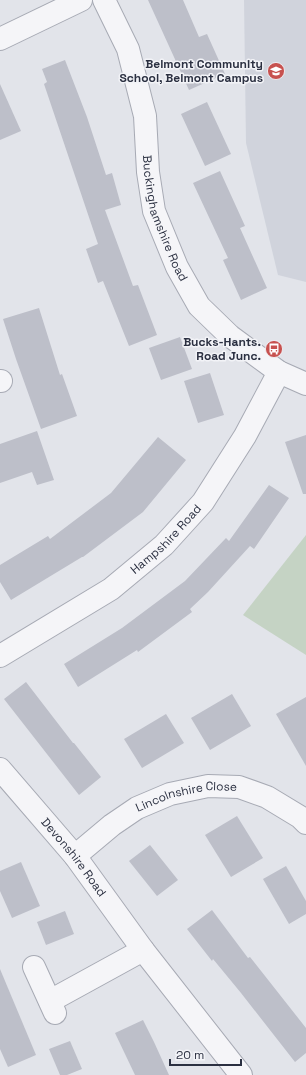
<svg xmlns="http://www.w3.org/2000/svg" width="306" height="1075" font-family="'Space Grotesk',sans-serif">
	<rect width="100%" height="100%" fill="#e2e4ea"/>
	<path fill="#d0d3dc" d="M 244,0 L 306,0 L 306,282 L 278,275 L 246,143 Z"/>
	<path fill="#c5d3c4" d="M 306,535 L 306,655 L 243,615 Z"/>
	<g fill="#bdbfc9">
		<path d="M 148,0 L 183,0 L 199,37 L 207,34 L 225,74 L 189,90 Z"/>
		<path d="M 65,60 L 87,117 L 106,175 L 112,173 L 121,205 L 105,210 L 133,286 L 138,285 L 157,335 L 129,346 L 103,281 L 98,283 L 86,249 L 98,244 L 44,84 L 47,82 L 42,69 Z"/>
		<path d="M 0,84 L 21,131 L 0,140 Z"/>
		<path d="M 207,102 L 231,154 L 205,166 L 181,114 Z"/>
		<path d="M 220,171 L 245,226 L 240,228 L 267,288 L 241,300 L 223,260 L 228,258 L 193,183 Z"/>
		<path d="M 39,308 L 60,375 L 62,374 L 77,416 L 41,429 L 16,359 L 3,319 Z"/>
		<path d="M 180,337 L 192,369 L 161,380 L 149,348 Z"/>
		<path d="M 210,373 L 224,415 L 198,423 L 184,381 Z"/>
		<path d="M 37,431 L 54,480 L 37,485 L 32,472 L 0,483 L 0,444 Z"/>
		<path d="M 306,435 L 306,494 L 303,494 L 285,442 Z"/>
		<path d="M 158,437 L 186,460 L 143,512 L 83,557 L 82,557 L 11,600 L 0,582 L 0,565 L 48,536 L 50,539 L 111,493 Z"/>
		<path d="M 269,485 L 289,498 L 254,549 L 250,546 L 208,592 L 190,609 L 192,612 L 138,652 L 137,650 L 78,687 L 64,664 L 122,628 L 185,581 L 226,538 L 229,541 Z"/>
		<path d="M 26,682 L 73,743 L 74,743 L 101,777 L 79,795 L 4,699 Z"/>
		<path d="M 232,694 L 251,726 L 210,750 L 191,718 Z"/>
		<path d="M 306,697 L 306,766 L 276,714 Z"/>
		<path d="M 166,714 L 184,743 L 142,768 L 124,739 Z"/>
		<path d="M 237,816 L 263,858 L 231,877 L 205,835 Z"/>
		<path d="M 150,845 L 178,880 L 157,896 L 129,861 Z"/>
		<path d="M 21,862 L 40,906 L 12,918 L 0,891 L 0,871 Z"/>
		<path d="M 286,866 L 306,901 L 306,914 L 289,924 L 263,879 Z"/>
		<path d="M 212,910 L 248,958 L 250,957 L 306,1028 L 306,1053 L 295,1062 L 241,993 L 213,959 L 212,961 L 187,929 Z"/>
		<path d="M 65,911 L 74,934 L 46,945 L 37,922 Z"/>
		<path d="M 0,969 L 36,1055 L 8,1067 L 0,1049 Z"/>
		<path d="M 143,1020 L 154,1042 L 169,1075 L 135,1075 L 115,1033 Z"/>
		<path d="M 70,1041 L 82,1069 L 67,1075 L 60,1075 L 49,1049 Z"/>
	</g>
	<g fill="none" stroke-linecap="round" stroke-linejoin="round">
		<g stroke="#a7aab4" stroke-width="24">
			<g id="minor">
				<path id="s1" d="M 104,0 L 128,49 L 145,116 L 148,172 L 154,211 L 177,267 L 199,306 L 230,336 L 279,372 L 306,384"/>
				<path d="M 0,39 L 81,0"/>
				<path d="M 0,381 L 1,381"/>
				<path id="s2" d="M 0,656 L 111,589 L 164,545 L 203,502 L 245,436 L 279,372"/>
				<path id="s3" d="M 0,769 L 75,856 L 143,950 L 241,1075"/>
				<path id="s4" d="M 75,856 L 112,825 L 137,808 L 170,794 L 208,786 L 239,787 L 267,797 L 300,817 L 306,823"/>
				<path d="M 34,967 L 55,1013"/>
				<path d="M 50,1001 L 143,950"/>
			</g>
		</g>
		<use href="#minor" stroke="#f5f5f8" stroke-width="22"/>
	</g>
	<defs>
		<g id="school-disc" transform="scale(0.9)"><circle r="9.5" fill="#c7514f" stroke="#f2f3f7"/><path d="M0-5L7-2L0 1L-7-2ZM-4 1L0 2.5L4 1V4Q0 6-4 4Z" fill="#fff"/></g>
		<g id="bus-disc" transform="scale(0.9)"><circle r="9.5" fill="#c7514f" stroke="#f2f3f7"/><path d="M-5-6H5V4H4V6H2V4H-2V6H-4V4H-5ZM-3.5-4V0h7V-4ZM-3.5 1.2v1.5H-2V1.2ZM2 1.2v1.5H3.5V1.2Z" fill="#fff"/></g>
	</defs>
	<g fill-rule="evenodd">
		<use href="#school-disc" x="276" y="71"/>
		<use href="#bus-disc" x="274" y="349"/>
	</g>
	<g text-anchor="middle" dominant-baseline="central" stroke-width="3" stroke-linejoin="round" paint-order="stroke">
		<g font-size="12" font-weight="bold" fill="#2b3041" stroke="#f2f3f7" text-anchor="end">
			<text x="263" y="64">Belmont Community<tspan x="263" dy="14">School, Belmont Campus</tspan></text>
			<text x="261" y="342">Bucks-Hants.<tspan x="261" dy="14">Road Junc.</tspan></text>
		</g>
		<g font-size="12" fill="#2b3041" stroke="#f2f3f7">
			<text stroke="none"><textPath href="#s1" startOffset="229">Buckinghamshire Road</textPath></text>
			<text stroke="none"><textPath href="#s2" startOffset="204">Hampshire Road</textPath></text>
			<text stroke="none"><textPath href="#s4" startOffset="130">Lincolnshire Close</textPath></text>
			<text stroke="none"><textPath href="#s3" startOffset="115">Devonshire Road</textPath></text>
		</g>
	</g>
	<path d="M170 1059v6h71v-6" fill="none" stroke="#2b3041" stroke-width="2"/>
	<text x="176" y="1059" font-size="12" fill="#2b3041" stroke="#f2f3f7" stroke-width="3" paint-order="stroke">20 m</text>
</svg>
